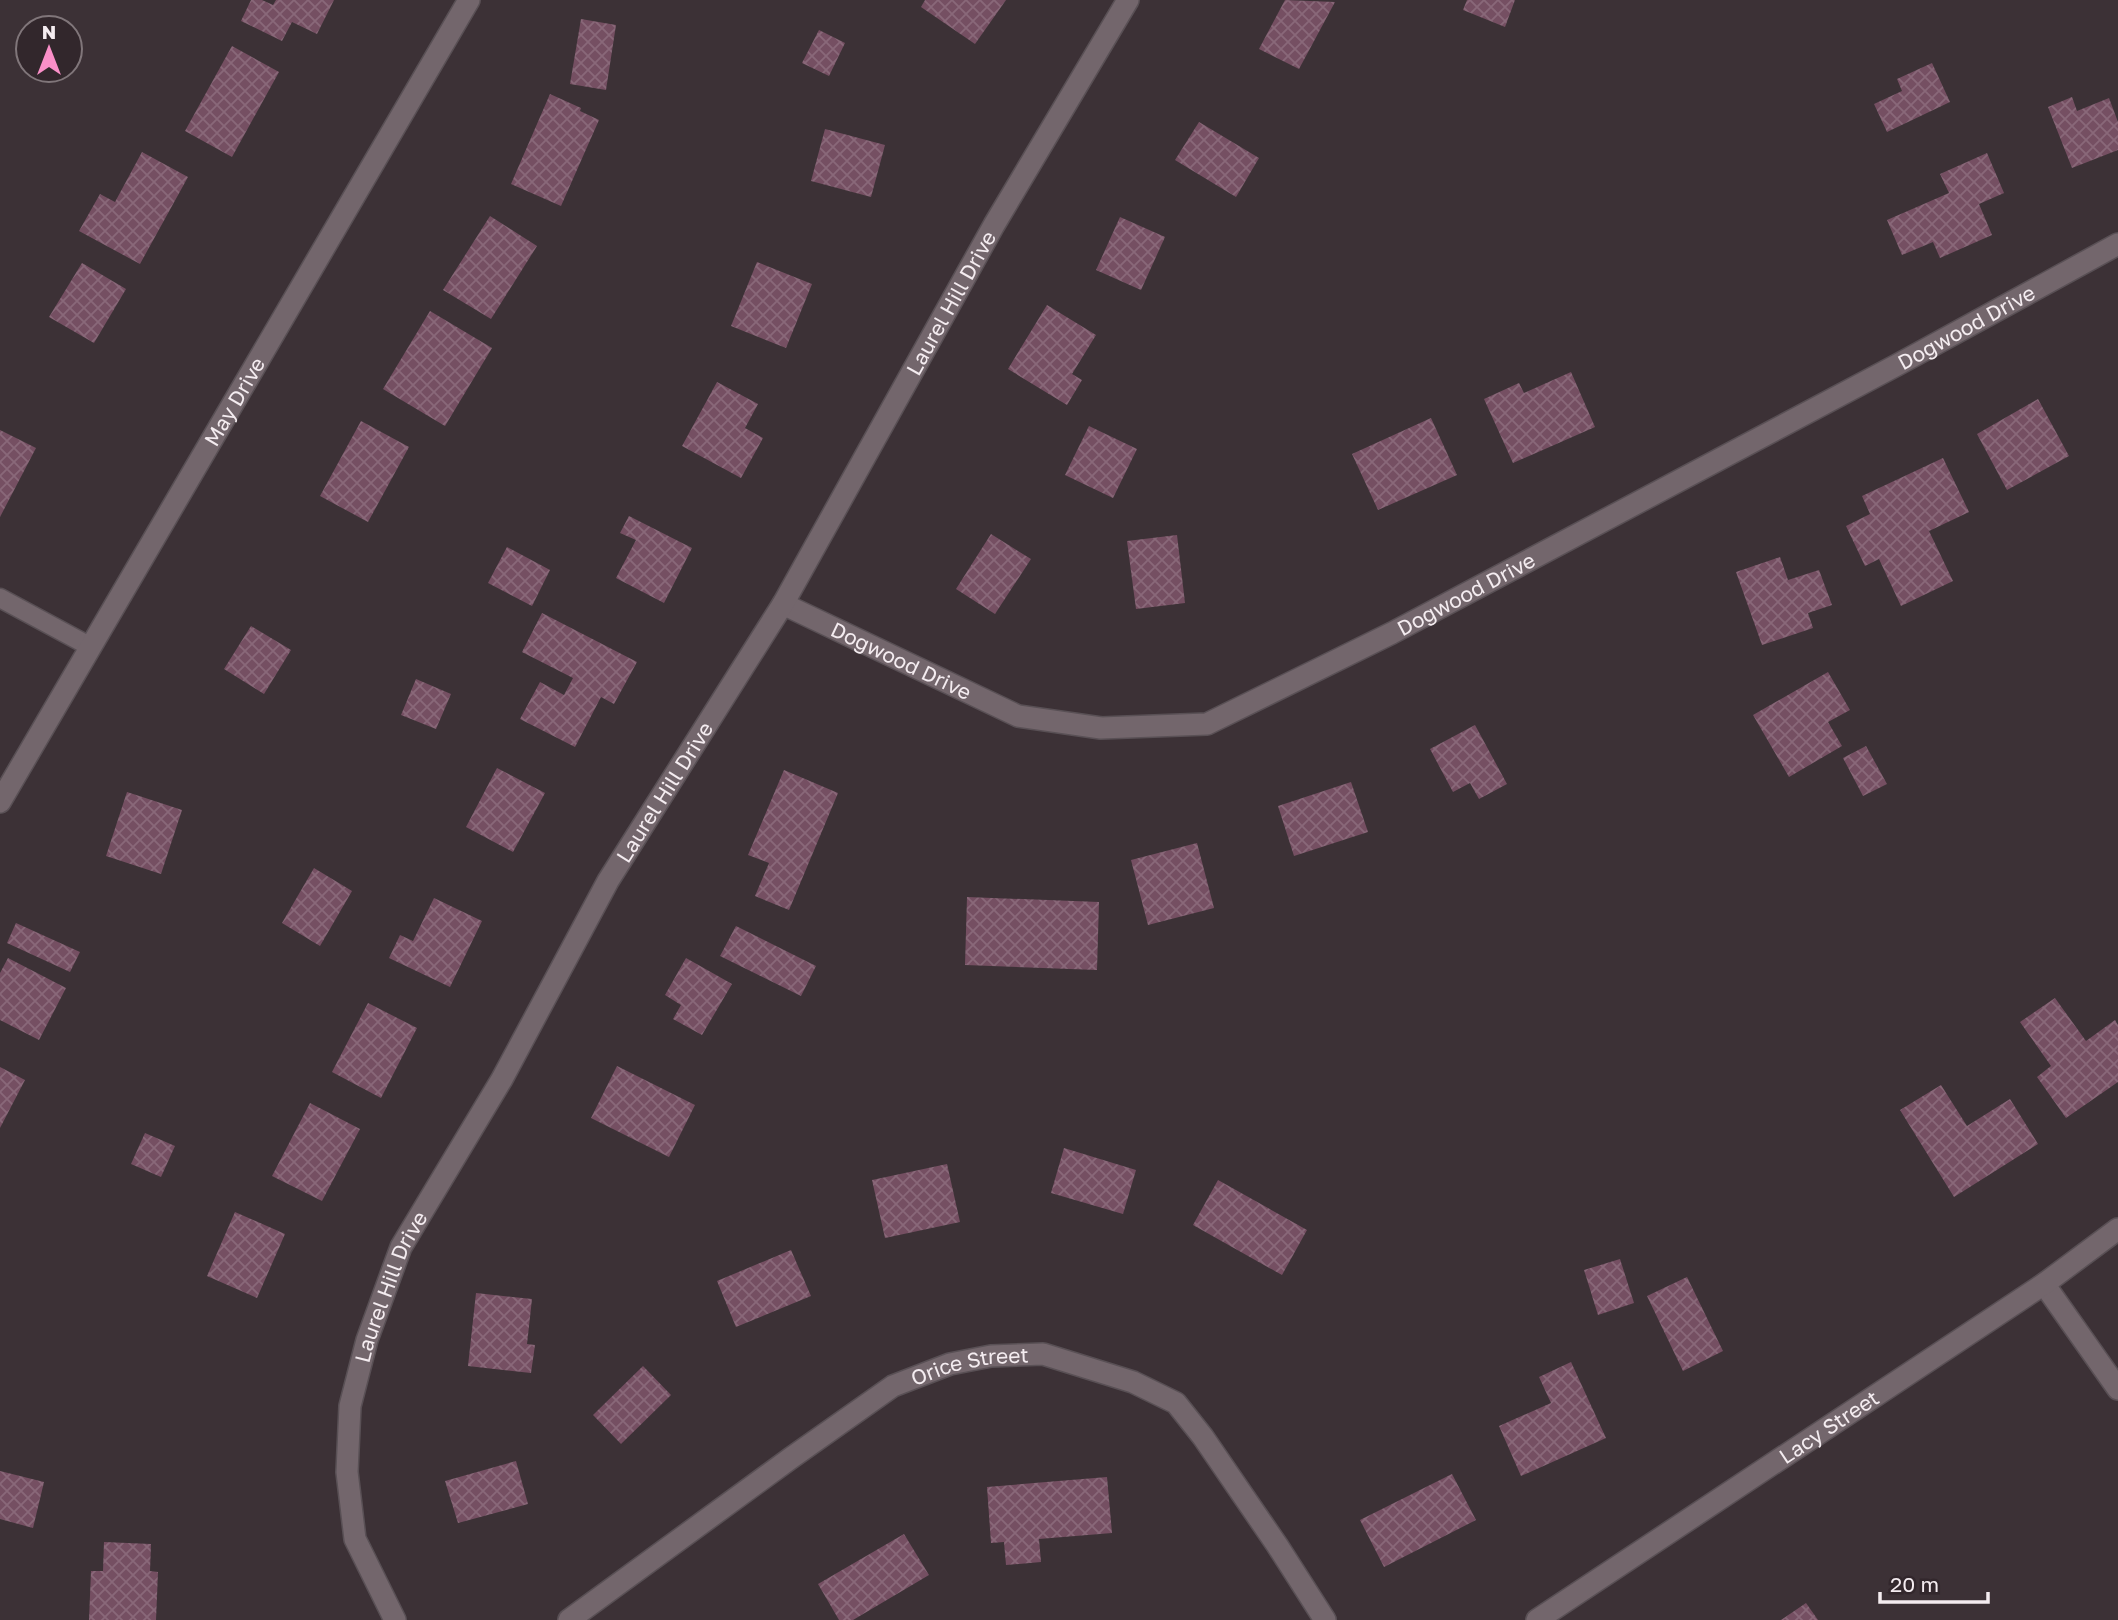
<svg xmlns="http://www.w3.org/2000/svg" width="2118" height="1620" font-family="'Golos Text',sans-serif">
	<defs>
		<pattern id="building-cross-hatch" width="8" height="8" patternUnits="userSpaceOnUse" patternTransform="scale(1.75)"><rect width="8" height="8" fill="#754f62"/><path d="M0 0l8 8M0 8l8-8" fill="none" stroke="#896879"/></pattern>
	</defs>
	<rect width="100%" height="100%" fill="#3c3136"/>
	<g fill="url(#building-cross-hatch)">
		<path d="M 251,0 L 262,0 L 273,5 L 276,0 L 334,0 L 317,34 L 292,22 L 282,41 L 241,21 Z"/>
		<path d="M 925,0 L 1006,0 L 975,44 L 921,7 Z"/>
		<path d="M 1285,0 L 1335,2 L 1299,69 L 1259,49 Z"/>
		<path d="M 1467,0 L 1515,0 L 1505,27 L 1463,10 Z"/>
		<path d="M 581,19 L 616,25 L 606,90 L 570,84 Z"/>
		<path d="M 819,30 L 845,43 L 829,76 L 802,63 Z"/>
		<path d="M 232,46 L 279,72 L 232,157 L 185,131 Z"/>
		<path d="M 1932,63 L 1950,102 L 1887,132 L 1874,104 L 1902,91 L 1897,79 Z"/>
		<path d="M 550,94 L 581,108 L 580,111 L 599,120 L 561,206 L 511,184 Z"/>
		<path d="M 2072,97 L 2077,111 L 2109,98 L 2118,122 L 2118,150 L 2072,168 L 2048,107 Z"/>
		<path d="M 1199,122 L 1259,158 L 1236,197 L 1175,160 Z"/>
		<path d="M 825,129 L 885,145 L 871,197 L 811,181 Z"/>
		<path d="M 142,152 L 188,177 L 140,264 L 79,231 L 100,194 L 115,202 Z"/>
		<path d="M 1987,153 L 2004,193 L 1979,204 L 1992,235 L 1940,258 L 1933,242 L 1902,255 L 1887,220 L 1949,193 L 1940,174 Z"/>
		<path d="M 490,216 L 537,246 L 491,319 L 443,290 Z"/>
		<path d="M 1120,217 L 1165,237 L 1141,290 L 1096,270 Z"/>
		<path d="M 757,262 L 812,284 L 786,348 L 731,326 Z"/>
		<path d="M 82,263 L 126,289 L 94,343 L 49,317 Z"/>
		<path d="M 1047,305 L 1096,335 L 1072,374 L 1082,380 L 1067,405 L 1008,369 Z"/>
		<path d="M 430,311 L 492,348 L 445,426 L 383,389 Z"/>
		<path d="M 1571,372 L 1595,427 L 1513,463 L 1484,399 L 1519,383 L 1524,393 Z"/>
		<path d="M 717,382 L 758,404 L 745,428 L 763,438 L 741,478 L 682,446 Z"/>
		<path d="M 2038,399 L 2069,456 L 2007,490 L 1977,434 Z"/>
		<path d="M 1431,418 L 1457,475 L 1378,510 L 1352,454 Z"/>
		<path d="M 361,421 L 409,447 L 368,522 L 320,496 Z"/>
		<path d="M 1089,426 L 1137,449 L 1113,498 L 1065,475 Z"/>
		<path d="M 0,430 L 36,448 L 0,517 Z"/>
		<path d="M 1943,458 L 1969,512 L 1929,531 L 1953,581 L 1901,606 L 1879,559 L 1865,566 L 1846,526 L 1870,514 L 1862,496 Z"/>
		<path d="M 629,516 L 692,548 L 664,603 L 616,578 L 636,540 L 620,533 Z"/>
		<path d="M 991,534 L 1031,559 L 995,614 L 956,589 Z"/>
		<path d="M 1177,535 L 1185,603 L 1136,609 L 1127,541 Z"/>
		<path d="M 507,547 L 550,570 L 532,606 L 488,583 Z"/>
		<path d="M 1780,557 L 1788,580 L 1819,570 L 1832,605 L 1808,613 L 1813,628 L 1762,645 L 1736,572 Z"/>
		<path d="M 542,613 L 637,662 L 614,704 L 601,697 L 575,747 L 520,719 L 540,682 L 564,695 L 573,678 L 522,652 Z"/>
		<path d="M 251,626 L 291,650 L 264,694 L 224,669 Z"/>
		<path d="M 1828,672 L 1850,710 L 1828,722 L 1842,746 L 1789,777 L 1753,715 Z"/>
		<path d="M 416,679 L 451,694 L 436,729 L 401,715 Z"/>
		<path d="M 1475,725 L 1507,784 L 1479,799 L 1470,783 L 1453,792 L 1430,749 Z"/>
		<path d="M 1866,746 L 1887,784 L 1863,796 L 1843,758 Z"/>
		<path d="M 497,768 L 545,793 L 513,852 L 466,827 Z"/>
		<path d="M 784,770 L 838,793 L 789,910 L 755,896 L 769,863 L 748,855 Z"/>
		<path d="M 1351,782 L 1368,832 L 1294,856 L 1278,806 Z"/>
		<path d="M 127,792 L 182,810 L 161,874 L 106,856 Z"/>
		<path d="M 1197,843 L 1214,908 L 1148,925 L 1131,860 Z"/>
		<path d="M 314,868 L 352,891 L 320,946 L 282,923 Z"/>
		<path d="M 967,897 L 1099,902 L 1097,970 L 965,965 Z"/>
		<path d="M 434,898 L 482,921 L 450,987 L 389,958 L 400,935 L 413,941 Z"/>
		<path d="M 16,923 L 80,952 L 70,972 L 7,943 Z"/>
		<path d="M 736,926 L 816,966 L 801,996 L 720,956 Z"/>
		<path d="M 8,958 L 66,988 L 39,1040 L 0,1020 L 0,973 Z"/>
		<path d="M 686,958 L 732,984 L 702,1035 L 673,1019 L 681,1005 L 665,995 Z"/>
		<path d="M 2055,998 L 2086,1041 L 2115,1020 L 2118,1025 L 2118,1082 L 2066,1118 L 2037,1077 L 2051,1066 L 2020,1022 Z"/>
		<path d="M 368,1003 L 417,1028 L 381,1098 L 332,1072 Z"/>
		<path d="M 617,1066 L 695,1105 L 669,1157 L 591,1118 Z"/>
		<path d="M 0,1067 L 25,1080 L 0,1128 Z"/>
		<path d="M 1941,1085 L 1967,1126 L 2010,1099 L 2038,1144 L 1954,1197 L 1900,1110 Z"/>
		<path d="M 310,1103 L 360,1129 L 322,1201 L 272,1176 Z"/>
		<path d="M 145,1133 L 175,1146 L 161,1177 L 131,1164 Z"/>
		<path d="M 1064,1148 L 1136,1170 L 1123,1214 L 1051,1193 Z"/>
		<path d="M 947,1164 L 960,1222 L 885,1238 L 872,1180 Z"/>
		<path d="M 1218,1180 L 1307,1230 L 1282,1275 L 1193,1225 Z"/>
		<path d="M 235,1212 L 285,1234 L 257,1298 L 207,1276 Z"/>
		<path d="M 791,1250 L 811,1296 L 736,1327 L 717,1281 Z"/>
		<path d="M 1620,1259 L 1634,1303 L 1598,1315 L 1584,1270 Z"/>
		<path d="M 1687,1277 L 1723,1351 L 1683,1371 L 1647,1296 Z"/>
		<path d="M 476,1293 L 532,1299 L 527,1344 L 535,1345 L 531,1373 L 468,1366 Z"/>
		<path d="M 1571,1362 L 1606,1438 L 1521,1476 L 1499,1426 L 1551,1403 L 1539,1377 Z"/>
		<path d="M 643,1366 L 671,1395 L 621,1444 L 593,1415 Z"/>
		<path d="M 516,1461 L 528,1504 L 458,1523 L 445,1481 Z"/>
		<path d="M 0,1471 L 44,1482 L 33,1528 L 0,1519 Z"/>
		<path d="M 1452,1474 L 1476,1520 L 1384,1567 L 1360,1520 Z"/>
		<path d="M 1107,1477 L 1112,1533 L 1039,1539 L 1041,1562 L 1006,1565 L 1004,1542 L 991,1543 L 987,1487 Z"/>
		<path d="M 904,1534 L 929,1575 L 853,1620 L 839,1620 L 818,1584 Z"/>
		<path d="M 104,1542 L 151,1544 L 150,1571 L 158,1572 L 156,1620 L 89,1620 L 91,1571 L 103,1571 Z"/>
		<path d="M 1806,1603 L 1818,1620 L 1781,1620 Z"/>
	</g>
	<g fill="none" stroke-linecap="round" stroke-linejoin="round">
		<g stroke="#595055" stroke-width="21">
			<path id="lane" d="M 0,598 L 91,647"/>
		</g>
		<g stroke="#595055" stroke-width="24">
			<g id="street">
				<path id="s1" d="M 783,604 L 1018,716 L 1101,728 L 1207,724 L 1392,633 L 1897,365 L 2118,244"/>
				<path id="s2" d="M 0,802 L 469,0"/>
				<path d="M 2044,1284 L 2118,1389"/>
				<path id="s3" d="M 395,1620 L 355,1539 L 347,1472 L 350,1406 L 367,1340 L 401,1247 L 502,1079 L 608,881 L 783,604 L 994,225 L 1128,0"/>
				<path id="s4" d="M 569,1620 L 791,1458 L 893,1386 L 950,1364 L 991,1356 L 1043,1354 L 1133,1382 L 1176,1403 L 1203,1437 L 1277,1545 L 1325,1620"/>
				<path id="s5" d="M 1537,1620 L 2044,1284 L 2118,1229"/>
			</g>
		</g>
		<use href="#lane" stroke="#73666c" stroke-width="18"/>
		<use href="#street" stroke="#73666c" stroke-width="21"/>
	</g>
	<g text-anchor="middle" dominant-baseline="central" stroke-width="5" stroke-linejoin="round" paint-order="stroke">
		<g font-size="21" fill="#f4ecf0" stroke="#32272c">
			<text stroke="none"><textPath href="#s3" startOffset="1484">Laurel Hill Drive</textPath></text>
			<text stroke="none"><textPath href="#s1" startOffset="1307">Dogwood Drive</textPath></text>
			<text stroke="none"><textPath href="#s2" startOffset="464">May Drive</textPath></text>
			<text stroke="none"><textPath href="#s1" startOffset="740">Dogwood Drive</textPath></text>
			<text stroke="none"><textPath href="#s1" startOffset="131">Dogwood Drive</textPath></text>
			<text stroke="none"><textPath href="#s3" startOffset="917">Laurel Hill Drive</textPath></text>
			<text stroke="none"><textPath href="#s3" startOffset="350">Laurel Hill Drive</textPath></text>
			<text stroke="none"><textPath href="#s4" startOffset="480">Orice Street</textPath></text>
			<text stroke="none"><textPath href="#s5" startOffset="350">Lacy Street</textPath></text>
		</g>
	</g>
	<g transform="translate(49 49)"><circle r="33" fill="#32272c" stroke="#80767a" stroke-width="2"/>
	<path d="M0-5L12 26L0 18L-12 26Z" fill="#fa8fc8"/>
	<text y="-10" font-size="19" font-weight="bold" text-anchor="middle" fill="#f4ecf0">N</text>
	</g>
	<path d="M1880 1592v10h108v-10" fill="none" stroke="#f4ecf0" stroke-width="3.5"/>
	<text x="1890" y="1592" font-size="21" fill="#f4ecf0" stroke="#32272c" stroke-width="5" paint-order="stroke">20 m</text>
</svg>
